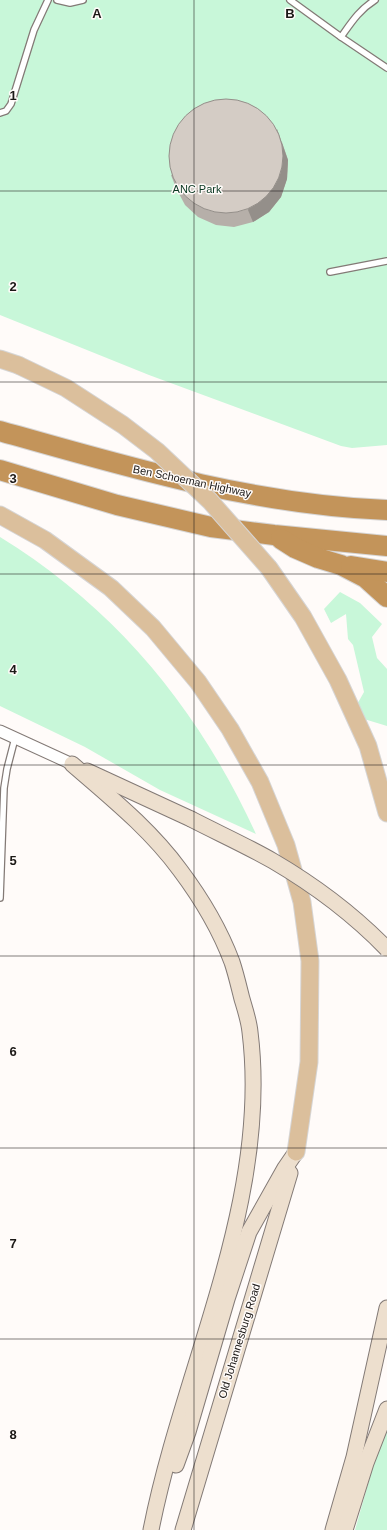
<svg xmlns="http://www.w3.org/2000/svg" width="387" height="1530" font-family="Arial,sans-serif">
	<rect width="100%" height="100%" fill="#fffbf9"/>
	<g fill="#c8f7d9">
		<path d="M 0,0 L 387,0 L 387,445 L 352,448 L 341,446 L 149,375 L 0,315 Z"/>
		<path d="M 0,537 C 117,609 199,710 256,834 L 160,790 L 85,747 L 0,706 Z"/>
		<path d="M 340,592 L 360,603 L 382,624 L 372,637 L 377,658 L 387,669 L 387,726 L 364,719 L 355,708 L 364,692 L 353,645 L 348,639 L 346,614 L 331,623 L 324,609 Z"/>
		<path d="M 387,1430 L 387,1530 L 355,1530 L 373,1466 Z"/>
	</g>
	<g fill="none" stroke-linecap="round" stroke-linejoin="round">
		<g stroke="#837a76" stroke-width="8">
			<g id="lane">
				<path d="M 57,0 L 70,3 L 83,0"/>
				<path d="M 290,0 L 341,37 L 387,68"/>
				<path d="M 341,37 C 351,23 359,10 375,0"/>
				<path d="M 0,113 L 6,111 L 11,104 L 34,30 L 48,0"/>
				<path d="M 330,272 L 387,261"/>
				<path d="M 0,898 L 4,788 L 7,769 L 15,738"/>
			</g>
		</g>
		<g stroke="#837a76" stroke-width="13">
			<path id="street" d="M 0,731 L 72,764"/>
		</g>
		<g stroke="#837a76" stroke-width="17">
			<g id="secondary">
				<path d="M 72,764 C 110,797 150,829 180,870 C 201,898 220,930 232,962 C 236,974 239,987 242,999 C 245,1009 249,1021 250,1032 C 271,1201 183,1367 151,1530"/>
				<path d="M 87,771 L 191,819"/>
				<path d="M 176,1465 L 188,1432 L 227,1299 L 249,1232 L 285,1168 L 296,1152"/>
				<path d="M 183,1530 L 290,1173"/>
				<path d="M 333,1530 L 354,1457 L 387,1308"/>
				<path d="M 345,1530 L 366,1463 L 387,1409"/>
			</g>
		</g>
		<g stroke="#d6d5d5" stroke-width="19">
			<g id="primary">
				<path d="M 0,359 L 18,365"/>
				<path d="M 0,515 L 45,540 L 111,588 L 153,628 L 198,682 L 230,729 L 260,782 L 286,845 L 302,902 L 310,961 L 309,1062 L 296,1152"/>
				<path d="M 269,568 L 303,617 L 338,680 L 368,746 L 387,813"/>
			</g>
		</g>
		<g stroke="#d6d5d5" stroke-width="22">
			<g id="highway">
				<path d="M 0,431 C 127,467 255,505 387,510"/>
				<path d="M 0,470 L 117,505 L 211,527 L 274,535 L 387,546"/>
				<path d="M 281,539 L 295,548 L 318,558 L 341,565 L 366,578 L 387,597"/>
				<path d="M 351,566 L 387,572"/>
			</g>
		</g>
		<use href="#lane" stroke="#fff" stroke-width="5.5"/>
		<use href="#street" stroke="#fff" stroke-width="11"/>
		<use href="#secondary" stroke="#eddfce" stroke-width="15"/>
		<use href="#primary" stroke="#dbbf9c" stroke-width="17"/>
		<use href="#highway" stroke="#c3945a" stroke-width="20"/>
		<g stroke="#837a76" stroke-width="17" stroke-linecap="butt">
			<path id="secondary-bridge" d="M 191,819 C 218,833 247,846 273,861 C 314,885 354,915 387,949"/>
		</g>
		<g stroke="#d6d5d5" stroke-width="19" stroke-linecap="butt">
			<path id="primary-bridge" d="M 18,365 L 66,388 L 123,425 L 157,451 L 210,501 L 269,568"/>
		</g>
		<use href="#secondary-bridge" stroke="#eddfce" stroke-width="15"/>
		<use href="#primary-bridge" stroke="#dbbf9c" stroke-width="17"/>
	</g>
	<path fill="#b6afa9" d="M 282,142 L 288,160 L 287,179 L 281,197 L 269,212 L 253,222 L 234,227 L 216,225 L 198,217 L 185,205 L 176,188 L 171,175 Z"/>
	<path fill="#948f8a" d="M 277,129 L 288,160 L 287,179 L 281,197 L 269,212 L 253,222 L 248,210 Z"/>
	<circle fill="#d4ccc5" stroke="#948f8a" cx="226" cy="156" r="57"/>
	<path fill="none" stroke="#1b1816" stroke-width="1" stroke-opacity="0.55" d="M 194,0 L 194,1530M 0,191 L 387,191M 0,382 L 387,382M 0,574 L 387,574M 0,765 L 387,765M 0,956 L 387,956M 0,1148 L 387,1148M 0,1339 L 387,1339"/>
	<g text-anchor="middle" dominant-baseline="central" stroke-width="3" stroke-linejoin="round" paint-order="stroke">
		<g font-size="11" fill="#093721" stroke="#fffbf9">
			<text x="197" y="189">ANC Park</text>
		</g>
		<g font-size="11" fill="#1b1816" stroke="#fffbf9">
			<text transform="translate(192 481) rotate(12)">Ben Schoeman Highway</text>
			<text transform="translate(239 1341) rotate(-73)">Old Johannesburg Road</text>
		</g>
	</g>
	<g font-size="13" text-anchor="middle" font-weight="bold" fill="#1b1816" stroke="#fffbf9" stroke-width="3" stroke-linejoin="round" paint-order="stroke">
		<text x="97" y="18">A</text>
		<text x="290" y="18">B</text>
		<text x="13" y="100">1</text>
		<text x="13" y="291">2</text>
		<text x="13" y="483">3</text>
		<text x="13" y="674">4</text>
		<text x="13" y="865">5</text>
		<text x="13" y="1056">6</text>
		<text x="13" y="1248">7</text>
		<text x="13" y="1439">8</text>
	</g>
</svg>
